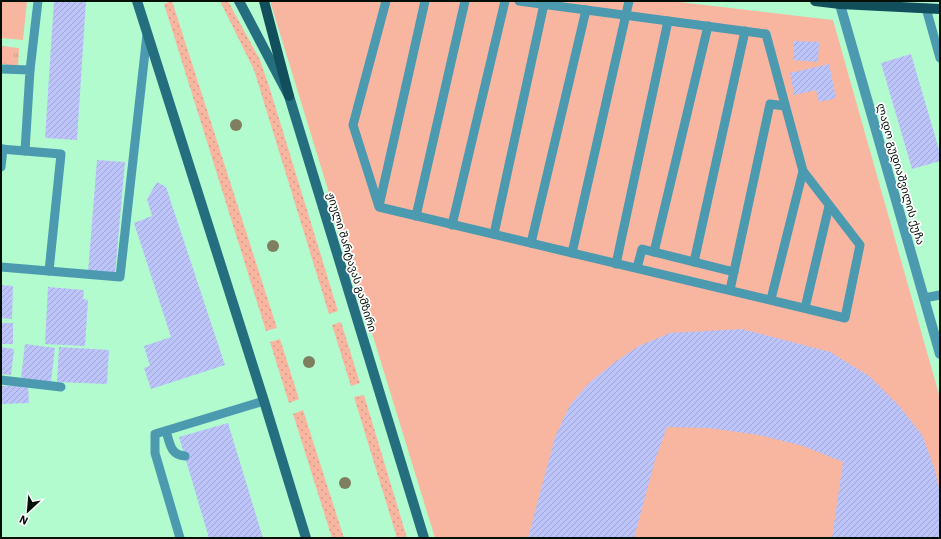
<svg xmlns="http://www.w3.org/2000/svg" width="941" height="539" font-family="'IBM Plex Sans','Noto Sans Georgian',sans-serif">
	<defs>
		<pattern id="grass-dots" width="8" height="8" patternUnits="userSpaceOnUse"><rect width="8" height="8" fill="#f8b6a1"/><path d="M2 2h.1M6 6h.1" fill="none" stroke="#d39b89" stroke-width="1.8" stroke-linecap="round"/></pattern>
		<pattern id="park-tufts" width="24" height="20" patternUnits="userSpaceOnUse"><rect width="24" height="20" fill="#f8b6a1"/><path d="M3 7l-1-3M5 7V3M7 7l1-3M15 17l-1-3M17 17v-4M19 17l1-3" fill="none" stroke="#d39b89"/></pattern>
		<pattern id="building-hatch" width="6" height="6" patternUnits="userSpaceOnUse"><rect width="6" height="6" fill="#bcc4f9"/><path d="M-1 1l2-2M0 6l6-6M5 7l2-2" fill="none" stroke="#a0a7d4"/></pattern>
	</defs>
	<rect width="100%" height="100%" fill="#b2fbcf"/>
	<g fill="url(#grass-dots)">
		<path d="M 172,1 L 277,328 L 266,331 L 164,4 Z"/>
		<path d="M 220,1 L 228,1 L 260,60 L 269,86 L 338,311 L 329,314 L 254,70 Z"/>
		<path d="M 341,322 L 360,383 L 351,386 L 332,325 Z"/>
		<path d="M 280,339 L 299,399 L 289,403 L 270,342 Z"/>
		<path d="M 364,395 L 407,538 L 397,538 L 354,397 Z"/>
		<path d="M 303,410 L 344,538 L 332,538 L 293,414 Z"/>
	</g>
	<path fill="url(#park-tufts)" d="M 1,46 L 19,48 L 18,66 L 1,64 Z"/>
	<g fill="#f8b6a1">
		<path d="M 1,1 L 27,1 L 23,40 L 1,38 Z"/>
		<path d="M 270,1 L 671,1 L 833,20 L 940,398 L 940,538 L 435,538 Z"/>
	</g>
	<g fill="url(#building-hatch)">
		<path d="M 54,1 L 86,1 L 77,140 L 45,138 Z"/>
		<path d="M 794,41 L 819,42 L 818,62 L 793,60 Z"/>
		<path d="M 911,54 L 940,153 L 940,161 L 912,169 L 881,63 Z"/>
		<path d="M 829,64 L 836,98 L 819,102 L 816,90 L 794,95 L 790,73 Z"/>
		<path d="M 97,160 L 125,162 L 115,274 L 88,272 Z"/>
		<path d="M 157,182 L 166,187 L 225,365 L 151,389 L 144,368 L 150,366 L 144,346 L 171,337 L 134,223 L 152,216 L 147,199 Z"/>
		<path d="M 1,285 L 13,286 L 12,319 L 1,318 Z"/>
		<path d="M 48,287 L 84,290 L 83,299 L 88,300 L 85,346 L 45,344 Z"/>
		<rect x="1" y="323" width="12" height="21"/>
		<path d="M 742,329 L 830,352 L 869,376 L 900,407 L 922,435 L 935,470 L 940,492 L 940,538 L 832,538 L 843,462 L 803,446 L 759,435 L 709,428 L 667,427 L 655,460 L 634,538 L 528,538 L 555,437 L 570,405 L 589,383 L 615,362 L 639,346 L 670,333 Z"/>
		<path d="M 25,344 L 55,348 L 51,382 L 21,378 Z"/>
		<path d="M 1,347 L 14,349 L 11,375 L 1,374 Z"/>
		<path d="M 59,347 L 109,350 L 107,384 L 57,382 Z"/>
		<path d="M 28,385 L 29,403 L 1,404 L 1,386 Z"/>
		<path d="M 228,423 L 263,538 L 209,538 L 179,437 Z"/>
	</g>
	<g fill="none" stroke-linecap="round" stroke-linejoin="round">
		<g stroke="#4b9ab0" stroke-width="9">
			<path d="M 386,1 L 353,125 L 379,207 L 845,318 L 860,245 L 803,171 L 766,34 L 519,1"/>
			<path d="M 926,8 L 940,58"/>
			<path d="M 1,69 L 30,70 L 25,151"/>
			<path d="M 30,70 L 38,1"/>
			<path d="M 1,149 L 61,154 L 49,271"/>
			<path d="M 1,167 L 3,149"/>
			<path d="M 379,206 L 425,1"/>
			<path d="M 416,216 L 465,1"/>
			<path d="M 452,225 L 505,1"/>
			<path d="M 494,234 L 544,4"/>
			<path d="M 531,243 L 586,10"/>
			<path d="M 654,252 L 708,26"/>
			<path d="M 572,253 L 629,1"/>
			<path d="M 694,262 L 745,31"/>
			<path d="M 616,264 L 668,21"/>
			<path d="M 1,267 L 120,277 L 147,34"/>
			<path d="M 637,268 L 642,249 L 734,272"/>
			<path d="M 730,290 L 770,104 L 785,106"/>
			<path d="M 924,298 L 940,295"/>
			<path d="M 771,299 L 803,171"/>
			<path d="M 805,308 L 829,206"/>
			<path d="M 1,380 L 61,387"/>
			<path d="M 166,431 C 170,443 170,455 185,456"/>
			<path d="M 180,538 L 155,453 L 155,434 L 264,401"/>
		</g>
		<path stroke="#4b9ab0" stroke-width="10" d="M 839,1 L 940,354"/>
		<g stroke="#256e80" stroke-width="10">
			<path d="M 137,1 L 264,401 L 306,538"/>
			<path d="M 239,1 L 289,96 L 424,538"/>
		</g>
		<g stroke="#124f5d" stroke-width="10">
			<path d="M 264,1 L 289,96"/>
			<path d="M 815,1 L 840,4 L 940,9"/>
		</g>
	</g>
	<g fill="#7f7f60">
		<circle cx="236" cy="125" r="6"/>
		<circle cx="273" cy="246" r="6"/>
		<circle cx="309" cy="362" r="6"/>
		<circle cx="345" cy="483" r="6"/>
	</g>
	<g text-anchor="middle" dominant-baseline="central" stroke-width="3.5" stroke-linejoin="round" paint-order="stroke">
		<g font-size="11" fill="#001006" stroke="#fff">
			<text transform="translate(901 174) rotate(74)">ლადო გუდიაშვილის ქუჩა</text>
			<text transform="translate(352 262) rotate(73)">ჟიული შარტავას გამზირი</text>
		</g>
	</g>
	<rect width="941" height="539" fill="none" stroke="#001006" stroke-width="4"/>
	<g transform="translate(28 511) rotate(206)" stroke="#ffffff" stroke-width="3" paint-order="stroke">
	<path d="M0-3L7 15L0 10L-7 15Z" fill="#001006"/>
	<text y="-6" font-size="11" font-weight="bold" text-anchor="middle" fill="#001006">N</text>
	</g>
</svg>
